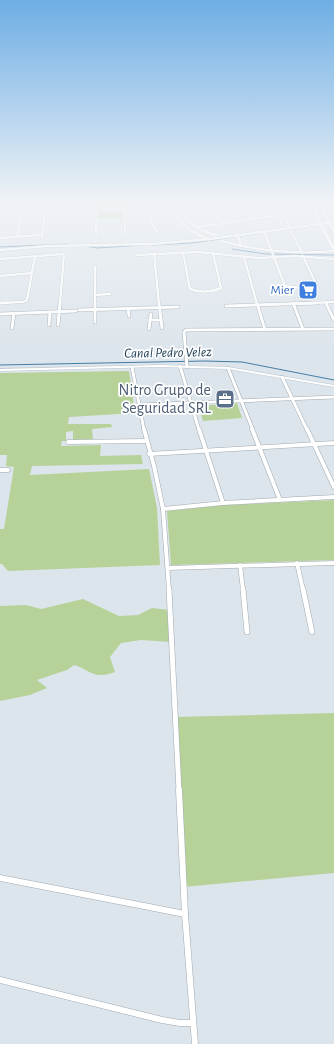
<svg xmlns="http://www.w3.org/2000/svg" width="334" height="1044" font-family="'Alegreya Sans',sans-serif">
	<rect width="100%" height="100%" fill="#dde5ec"/>
	<g fill="#b6d299">
		<path d="M 98,203 L 125,203 L 126,206 L 123,210 L 123,218 L 98,218 Z"/>
		<path d="M 129,371 L 135,413 L 69,417 L 68,424 L 111,424 L 112,427 L 92,429 L 93,439 L 73,440 L 73,431 L 66,432 L 66,441 L 62,441 L 61,446 L 101,445 L 100,456 L 141,455 L 143,464 L 32,466 L 30,475 L 149,469 L 157,508 L 160,565 L 8,571 L 2,564 L 0,564 L 0,529 L 4,529 L 14,467 L 6,466 L 7,455 L 0,455 L 0,373 Z"/>
		<path d="M 237,403 L 242,418 L 203,421 L 199,406 Z"/>
		<path d="M 334,500 L 334,560 L 171,565 L 167,511 L 226,505 Z"/>
		<path d="M 83,599 L 119,616 L 138,615 L 152,608 L 170,610 L 171,642 L 141,640 L 121,643 L 110,657 L 115,672 C 111,673 106,675 102,675 C 92,676 83,667 74,665 L 67,670 L 37,680 L 47,688 L 30,695 L 0,701 L 0,606 L 26,605 L 41,609 Z"/>
		<path d="M 334,713 L 334,873 L 183,887 L 175,717 Z"/>
	</g>
	<g fill="none" stroke-linecap="round" stroke-linejoin="round">
		<g stroke="#447ca5" stroke-width="1">
			<path d="M 153,245 L 192,243 L 255,234"/>
			<path d="M 85,246 L 97,248 L 146,245"/>
			<path d="M 0,247 L 67,244"/>
			<path d="M 232,249 L 266,254 L 334,255"/>
			<path d="M 0,365 L 205,361 L 242,362 L 334,380"/>
		</g>
		<g stroke="#a1a9af" stroke-width="3">
			<g id="minor-far4">
				<path d="M 149,203 L 152,223 L 157,232"/>
				<path d="M 172,203 C 176,222 191,234 210,239 L 334,222"/>
				<path d="M 183,203 L 182,208 C 186,224 202,232 217,235"/>
				<path d="M 273,203 L 277,216"/>
				<path d="M 279,203 L 290,227"/>
				<path d="M 127,208 L 149,208"/>
				<path d="M 97,210 L 124,209 L 125,234"/>
				<path d="M 0,212 L 56,211"/>
				<path d="M 244,221 L 242,220 L 277,216 L 281,220 L 281,225"/>
				<path d="M 225,223 L 237,221 L 238,223"/>
				<path d="M 197,227 L 225,223 L 214,214 L 211,208 L 214,207 L 243,207 L 246,209 L 249,219"/>
				<path d="M 264,231 L 285,286 L 301,288 L 316,284 L 303,256"/>
				<path d="M 291,231 L 302,253"/>
				<path d="M 96,235 L 97,203"/>
				<path d="M 236,235 L 239,238 L 241,246"/>
				<path d="M 17,237 L 22,212"/>
				<path d="M 42,237 L 45,211"/>
				<path d="M 0,238 L 41,235"/>
				<path d="M 221,241 C 259,251 295,255 334,251"/>
				<path d="M 0,250 L 48,246 L 152,244 L 210,239"/>
				<path d="M 183,252 L 190,289 C 200,293 212,292 221,288 L 213,253"/>
				<path d="M 154,253 L 159,304"/>
				<path d="M 137,255 L 198,252 L 258,258 L 295,256 L 334,259"/>
				<path d="M 244,257 L 257,304"/>
				<path d="M 0,259 L 64,254 L 60,304"/>
				<path d="M 95,267 L 95,304"/>
				<path d="M 0,276 L 32,273"/>
				<path d="M 95,295 L 110,294"/>
				<path d="M 326,302 L 327,304"/>
				<path d="M 0,303 L 23,302 L 27,300 L 35,256"/>
				<path d="M 290,304 L 334,302"/>
			</g>
		</g>
		<g stroke="#a1a9af" stroke-width="4">
			<g id="minor-far3">
				<path d="M 0,303 L 8,303"/>
				<path d="M 95,303 L 95,322"/>
				<path d="M 159,303 L 162,328"/>
				<path d="M 257,303 L 265,330"/>
				<path d="M 293,303 L 303,329"/>
				<path d="M 326,303 L 334,320"/>
				<path d="M 226,306 L 317,303"/>
				<path d="M 128,309 L 129,316"/>
				<path d="M 79,310 L 178,307"/>
				<path d="M 0,314 L 76,311"/>
				<path d="M 151,314 L 150,320 L 161,320"/>
				<path d="M 49,325 L 50,312"/>
				<path d="M 58,325 L 60,303"/>
				<path d="M 12,328 L 14,313"/>
				<path d="M 149,329 L 150,320"/>
				<path d="M 180,366 L 199,430"/>
				<path d="M 132,367 L 144,430"/>
				<path d="M 187,367 L 184,332 L 186,330 L 334,329"/>
				<path d="M 228,368 L 253,430"/>
				<path d="M 282,377 L 307,430"/>
				<path d="M 140,405 L 334,397"/>
			</g>
		</g>
		<g stroke="#a1a9af" stroke-width="5">
			<g id="minor-far2">
				<path d="M 144,429 L 154,466 L 163,509 L 223,503 L 334,497"/>
				<path d="M 199,429 L 223,503"/>
				<path d="M 252,429 L 280,500"/>
				<path d="M 307,429 L 334,487"/>
				<path d="M 68,442 L 146,441"/>
				<path d="M 149,454 L 334,443"/>
				<path d="M 0,470 L 8,470"/>
				<path d="M 163,509 L 169,590"/>
				<path d="M 297,563 L 303,590"/>
				<path d="M 240,565 L 243,590"/>
				<path d="M 168,568 L 334,563"/>
			</g>
		</g>
		<g stroke="#a1a9af" stroke-width="6">
			<g id="minor-far1">
				<path d="M 169,589 L 179,791"/>
				<path d="M 243,589 L 247,632"/>
				<path d="M 303,589 L 312,632"/>
			</g>
		</g>
		<g stroke="#a1a9af" stroke-width="7">
			<g id="minor">
				<path d="M 179,790 L 185,914 L 195,1044"/>
				<path d="M 0,878 L 185,914"/>
				<path d="M 0,980 L 162,1020 L 180,1023 L 193,1023"/>
			</g>
		</g>
		<g stroke="#a1a9af" stroke-width="0.5">
			<g id="tertiary">
				<path d="M 309,203 L 313,203 L 322,223 L 334,246 L 334,250 L 332,249 L 318,223 Z"/>
				<path d="M 316,203 L 320,203 L 334,228 L 334,232 L 332,231 Z"/>
				<path d="M 159,365 L 228,367 L 334,385 L 334,387 L 228,369 L 159,367 L 0,371 L 0,369 Z"/>
			</g>
		</g>
		<use href="#minor-far4" stroke="#fff" stroke-width="2.5"/>
		<use href="#minor-far3" stroke="#fff" stroke-width="3"/>
		<use href="#minor-far2" stroke="#fff" stroke-width="4"/>
		<use href="#minor-far1" stroke="#fff" stroke-width="5"/>
		<use href="#minor" stroke="#fff" stroke-width="6"/>
		<use href="#tertiary" fill="#fff" fill-rule="evenodd"/>
	</g>
	<linearGradient id="sky" x2="0" y2="1"><stop stop-color="#6daee4"/><stop offset="0.58" stop-color="#f0f3f6"/><stop offset="1" stop-color="#f0f3f6" stop-opacity="0"/></linearGradient>
	<rect width="334" height="349" fill="url(#sky)"/>
	<defs>
		<g id="supermarket-square" transform="scale(1)"><rect x="-9" y="-9" width="18" height="18" rx="4" fill="#3f7fe0" stroke="#fff"/><path d="M-6-5.5h2.5l.6 2H6L4.5 2H-2.5L-4.4-4H-6ZM-1.5 3.2a1.3 1.3 0 1 0 .1 0ZM3 3.2a1.3 1.3 0 1 0 .1 0Z" fill="#fff"/></g>
		<g id="office-square" transform="scale(1)"><rect x="-9" y="-9" width="18" height="18" rx="4" fill="#5c6f8a" stroke="#fff"/><path d="M-6-3h4V-5.5h4V-3h4V5H-6ZM-1-4.5V-3h2v-1.5ZM-6 0V1H6V0Z" fill="#fff"/></g>
	</defs>
	<g fill-rule="evenodd">
		<use href="#supermarket-square" x="308" y="290"/>
		<use href="#office-square" x="225" y="399"/>
	</g>
	<g text-anchor="middle" dominant-baseline="central" stroke-width="3.5" stroke-linejoin="round" paint-order="stroke">
		<g font-size="13" fill="#366cbe" stroke="#fff" text-anchor="end">
			<text x="294" y="290">Mier</text>
		</g>
		<g font-size="14" font-style="italic" fill="#1b3c54" stroke="#fff">
			<text transform="translate(168 353) rotate(-1)">Canal Pedro Velez</text>
		</g>
		<g font-size="16" fill="#4e5e75" stroke="#fff" text-anchor="end">
			<text x="211" y="390">Nitro Grupo de<tspan x="211" dy="18">Seguridad SRL</tspan></text>
		</g>
	</g>
</svg>
